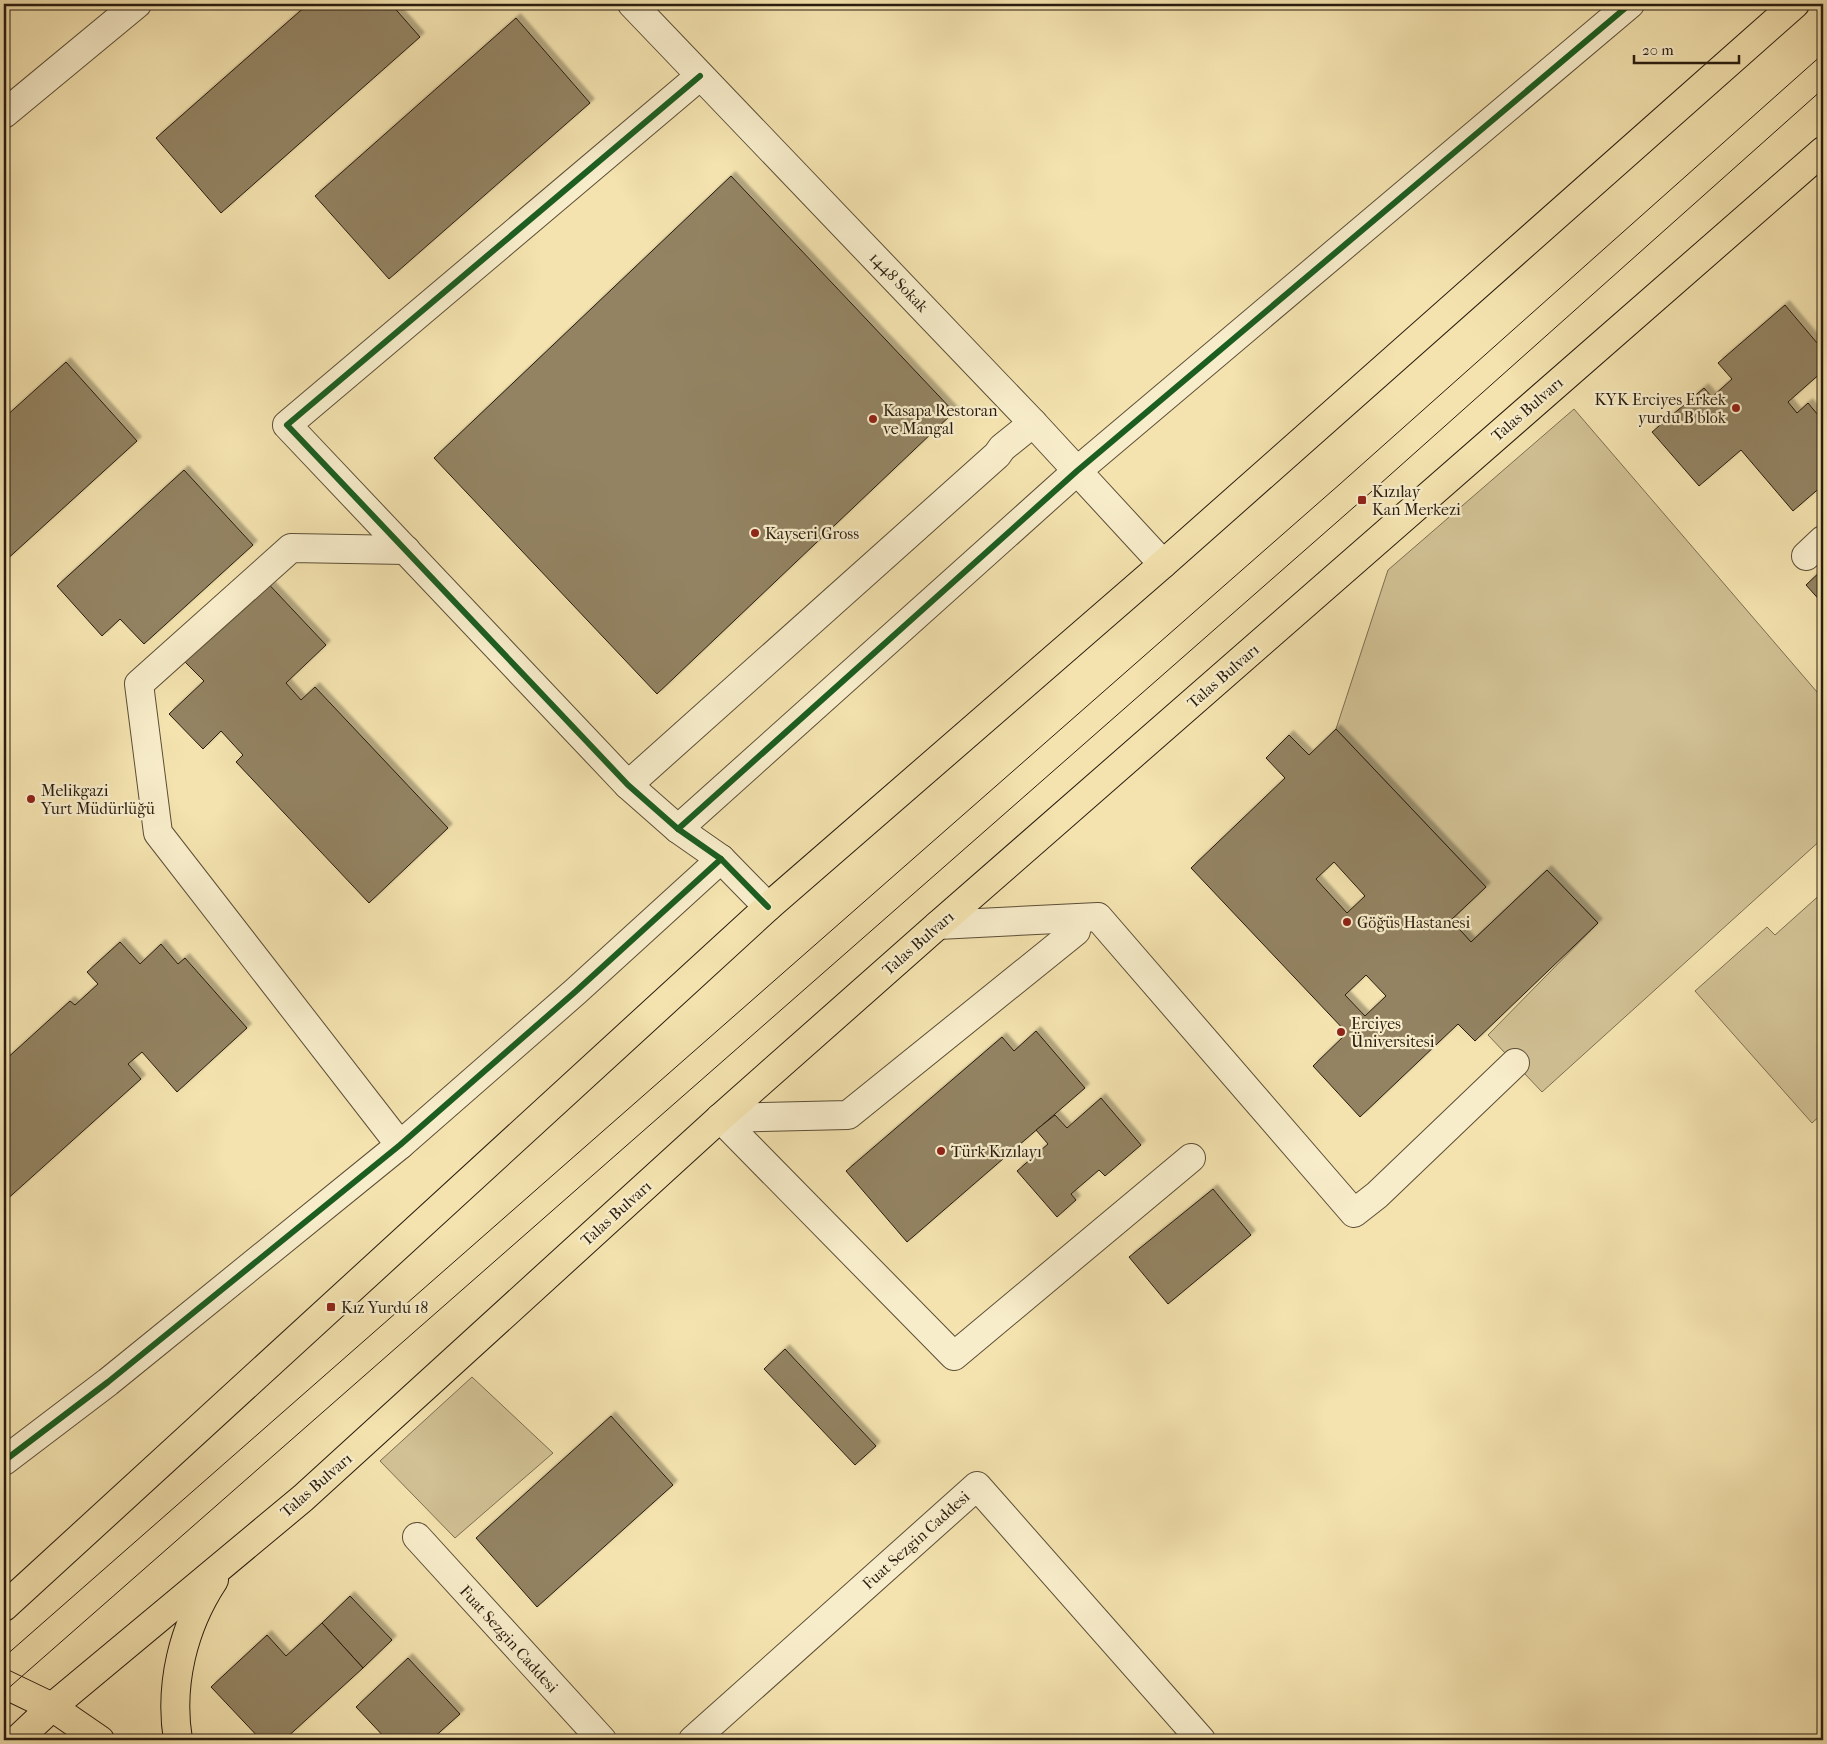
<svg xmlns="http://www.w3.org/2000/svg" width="1827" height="1744" font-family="'IM FELL French Canon',serif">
	<defs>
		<filter id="shadow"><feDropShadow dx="4.5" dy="-4.5" stdDeviation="1" flood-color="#0004"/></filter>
	</defs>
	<rect width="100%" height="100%" fill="#f4e3af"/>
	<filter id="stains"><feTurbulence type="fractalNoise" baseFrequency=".004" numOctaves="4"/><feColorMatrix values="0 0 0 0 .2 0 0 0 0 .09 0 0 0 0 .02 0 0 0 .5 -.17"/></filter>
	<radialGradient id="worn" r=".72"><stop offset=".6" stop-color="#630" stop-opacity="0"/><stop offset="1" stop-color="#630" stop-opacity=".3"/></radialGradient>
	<g fill="#d1c194" stroke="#7d6e52">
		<path d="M 1574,409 L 1823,699 L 1823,838 L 1542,1092 L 1488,1035 L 1598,923 L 1547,870 L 1471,942 L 1451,920 L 1486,887 L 1336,729 L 1388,570 Z"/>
		<path d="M 1823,892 L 1823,1113 L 1812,1123 L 1695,991 L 1767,927 L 1775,935 Z"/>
		<path d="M 472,1377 L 553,1453 L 455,1538 L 380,1461 Z"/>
	</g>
	<g fill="#938362" stroke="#291c0f" fill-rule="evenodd" filter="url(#shadow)">
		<path d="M 308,4 L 391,4 L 420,37 L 221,213 L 156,138 Z"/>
		<path d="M 516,18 L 590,103 L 389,279 L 315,196 Z"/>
		<path d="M 731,176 L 954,412 L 657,694 L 434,458 Z"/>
		<path d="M 1785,305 L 1823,350 L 1823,371 L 1788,402 L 1797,413 L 1808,403 L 1823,421 L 1823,485 L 1793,511 L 1741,450 L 1699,486 L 1652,432 L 1704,388 L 1712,397 L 1732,379 L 1718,363 Z"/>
		<path d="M 66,362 L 137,441 L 4,562 L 4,418 Z"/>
		<path d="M 184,470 L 253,545 L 144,644 L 120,619 L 102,636 L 57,586 Z"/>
		<path d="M 1823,569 L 1823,604 L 1806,585 Z"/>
		<path d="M 261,576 L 326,645 L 286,683 L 301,700 L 315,687 L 448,828 L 369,903 L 236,762 L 243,755 L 221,731 L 203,749 L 169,714 L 204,681 L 184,661 Z"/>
		<path d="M 1336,729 L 1486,887 L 1451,920 L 1471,942 L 1547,870 L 1598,923 L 1475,1041 L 1458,1024 L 1360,1117 L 1313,1066 L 1347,1033 L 1191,868 L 1285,778 L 1266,758 L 1289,735 L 1309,755 ZM 1334,862 L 1365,896 L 1347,913 L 1316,879 ZM 1366,975 L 1386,996 L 1365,1016 L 1345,995 Z"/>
		<path d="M 120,942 L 140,964 L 161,944 L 178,964 L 185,958 L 247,1028 L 177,1092 L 142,1052 L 128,1064 L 141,1079 L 4,1202 L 4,1061 L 70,1001 L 75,1005 L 98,984 L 87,972 Z"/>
		<path d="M 1036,1031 L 1085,1088 L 907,1242 L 846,1171 L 1002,1037 L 1014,1051 Z"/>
		<path d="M 1101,1098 L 1141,1145 L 1105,1176 L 1099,1170 L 1071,1194 L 1076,1200 L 1057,1217 L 1017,1171 L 1048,1144 L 1036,1130 L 1055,1115 L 1067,1128 Z"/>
		<path d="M 1213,1189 L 1251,1235 L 1168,1304 L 1129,1257 Z"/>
		<path d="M 785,1349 L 876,1446 L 855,1465 L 764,1369 Z"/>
		<path d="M 611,1416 L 673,1485 L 537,1607 L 476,1538 Z"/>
		<path d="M 350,1596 L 392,1640 L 363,1668 L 322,1623 Z"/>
		<path d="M 322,1623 L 363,1668 L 284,1740 L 261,1740 L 211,1687 L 267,1635 L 286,1656 Z"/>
		<path d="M 408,1658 L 460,1714 L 431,1740 L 387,1740 L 356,1707 Z"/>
	</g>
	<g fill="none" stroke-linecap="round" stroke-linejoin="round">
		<g stroke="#5c4e37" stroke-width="30">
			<g id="minor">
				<path d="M 632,4 L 1033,423 L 1163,564"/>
				<path d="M 700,76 L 287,425 L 628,785 L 678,829 L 721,859 L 768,907"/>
				<path d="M 4,114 L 137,4"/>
				<path d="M 1806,556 L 1823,540"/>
				<path d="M 628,785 L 997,455 L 1002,448 L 1033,423"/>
				<path d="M 678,829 L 1077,471 L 1630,4"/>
				<path d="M 938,925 L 1098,917 L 1354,1213 L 1377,1195 L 1515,1063"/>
				<path d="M 720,1118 L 954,1356 L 1191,1158"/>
				<path d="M 720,1118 L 848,1115 L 1076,931"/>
				<path d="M 400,1145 L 158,833 L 139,684 L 291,548 L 406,550"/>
				<path d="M 4,1461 L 108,1382 L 400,1145 L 575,992 L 721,859"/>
				<path d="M 417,1537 L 602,1740"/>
				<path d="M 693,1740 L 977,1486 L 1201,1740"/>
			</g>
		</g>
		<g stroke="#291c0f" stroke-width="30">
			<g id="major">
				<path d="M 4,1607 L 768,907 L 1163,564 L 1795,4"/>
				<path d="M 4,1684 L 52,1707 L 100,1740"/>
				<path d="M 17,1740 L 52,1707 L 303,1498 L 720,1118 L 938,925 L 1823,151"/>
				<path d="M 178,1740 C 169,1685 183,1627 214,1580"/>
			</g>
		</g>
		<use href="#minor" stroke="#f8edcb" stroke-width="28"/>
		<use href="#major" stroke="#f4e3af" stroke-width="28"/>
		<g stroke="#291c0f" stroke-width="1">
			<path d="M 4,1657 L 1340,484 L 1823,54"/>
			<path d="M 4,1692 L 1362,500 L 1823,89"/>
		</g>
		<g stroke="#f8edcb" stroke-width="9">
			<g id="cycleway">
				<path d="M 700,76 L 287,425 L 628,785 L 678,829 L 721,859 L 768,907"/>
				<path d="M 678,829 L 1077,471 L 1630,4"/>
				<path d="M 4,1461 L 108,1382 L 400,1145 L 575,992 L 721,859"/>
			</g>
		</g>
		<use href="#cycleway" stroke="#1b5e20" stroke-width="6"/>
	</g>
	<g fill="#8f2418" stroke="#f8edcb" stroke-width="2">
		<circle cx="1736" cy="408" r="5"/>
		<circle cx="873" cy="419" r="5"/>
		<rect x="1357" y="495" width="10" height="10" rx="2.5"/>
		<circle cx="755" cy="533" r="5"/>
		<circle cx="31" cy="799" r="5"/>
		<circle cx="1347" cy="922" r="5"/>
		<circle cx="1341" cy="1032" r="5"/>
		<circle cx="941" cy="1151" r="5"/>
		<rect x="326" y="1302" width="10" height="10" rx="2.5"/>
	</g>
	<g text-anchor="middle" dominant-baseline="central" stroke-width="4.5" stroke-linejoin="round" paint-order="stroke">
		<g font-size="16" fill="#291c0f" stroke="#f8edcb">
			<text transform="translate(899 282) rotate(46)">1448 Sokak</text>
			<text transform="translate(1527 409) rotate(-41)">Talas Bulvarı</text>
			<text transform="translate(1223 676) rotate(-41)">Talas Bulvarı</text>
			<text transform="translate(918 943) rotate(-41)">Talas Bulvarı</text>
			<text transform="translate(616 1213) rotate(-42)">Talas Bulvarı</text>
			<text transform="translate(316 1485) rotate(-41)">Talas Bulvarı</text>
			<text transform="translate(916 1540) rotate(-42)">Fuat Sezgin Caddesi</text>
			<text transform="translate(509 1639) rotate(48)">Fuat Sezgin Caddesi</text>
		</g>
		<g font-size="16" fill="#291c0f" stroke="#f8edcb" text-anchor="start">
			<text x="1726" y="399" text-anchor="end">KYK Erciyes Erkek<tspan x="1726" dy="18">yurdu B blok</tspan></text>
			<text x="883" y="410">Kasapa Restoran<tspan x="883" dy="18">ve Mangal</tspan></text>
			<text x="1372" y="491">Kızılay<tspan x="1372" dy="18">Kan Merkezi</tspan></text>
			<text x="765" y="533">Kayseri Gross</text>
			<text x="41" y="790">Melikgazi<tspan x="41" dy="18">Yurt Müdürlüğü</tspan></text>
			<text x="1357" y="922">Göğüs Hastanesi</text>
			<text x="1351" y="1023">Erciyes<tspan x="1351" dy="18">Üniversitesi</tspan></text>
			<text x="951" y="1151">Türk Kızılayı</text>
			<text x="341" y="1307">Kız Yurdu 18</text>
		</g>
	</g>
	<rect width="1827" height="1744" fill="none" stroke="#f4e3af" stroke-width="20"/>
	<rect x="5" y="5" width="1817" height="1734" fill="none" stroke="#291c0f" stroke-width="2.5"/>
	<rect x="10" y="10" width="1807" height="1724" fill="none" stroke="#291c0f"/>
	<path d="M1634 55v8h105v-8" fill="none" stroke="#291c0f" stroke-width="2.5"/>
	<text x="1642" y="55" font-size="15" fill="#291c0f" stroke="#f8edcb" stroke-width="4" paint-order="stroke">20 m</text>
	<rect width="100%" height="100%" filter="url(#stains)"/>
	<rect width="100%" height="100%" fill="url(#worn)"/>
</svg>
